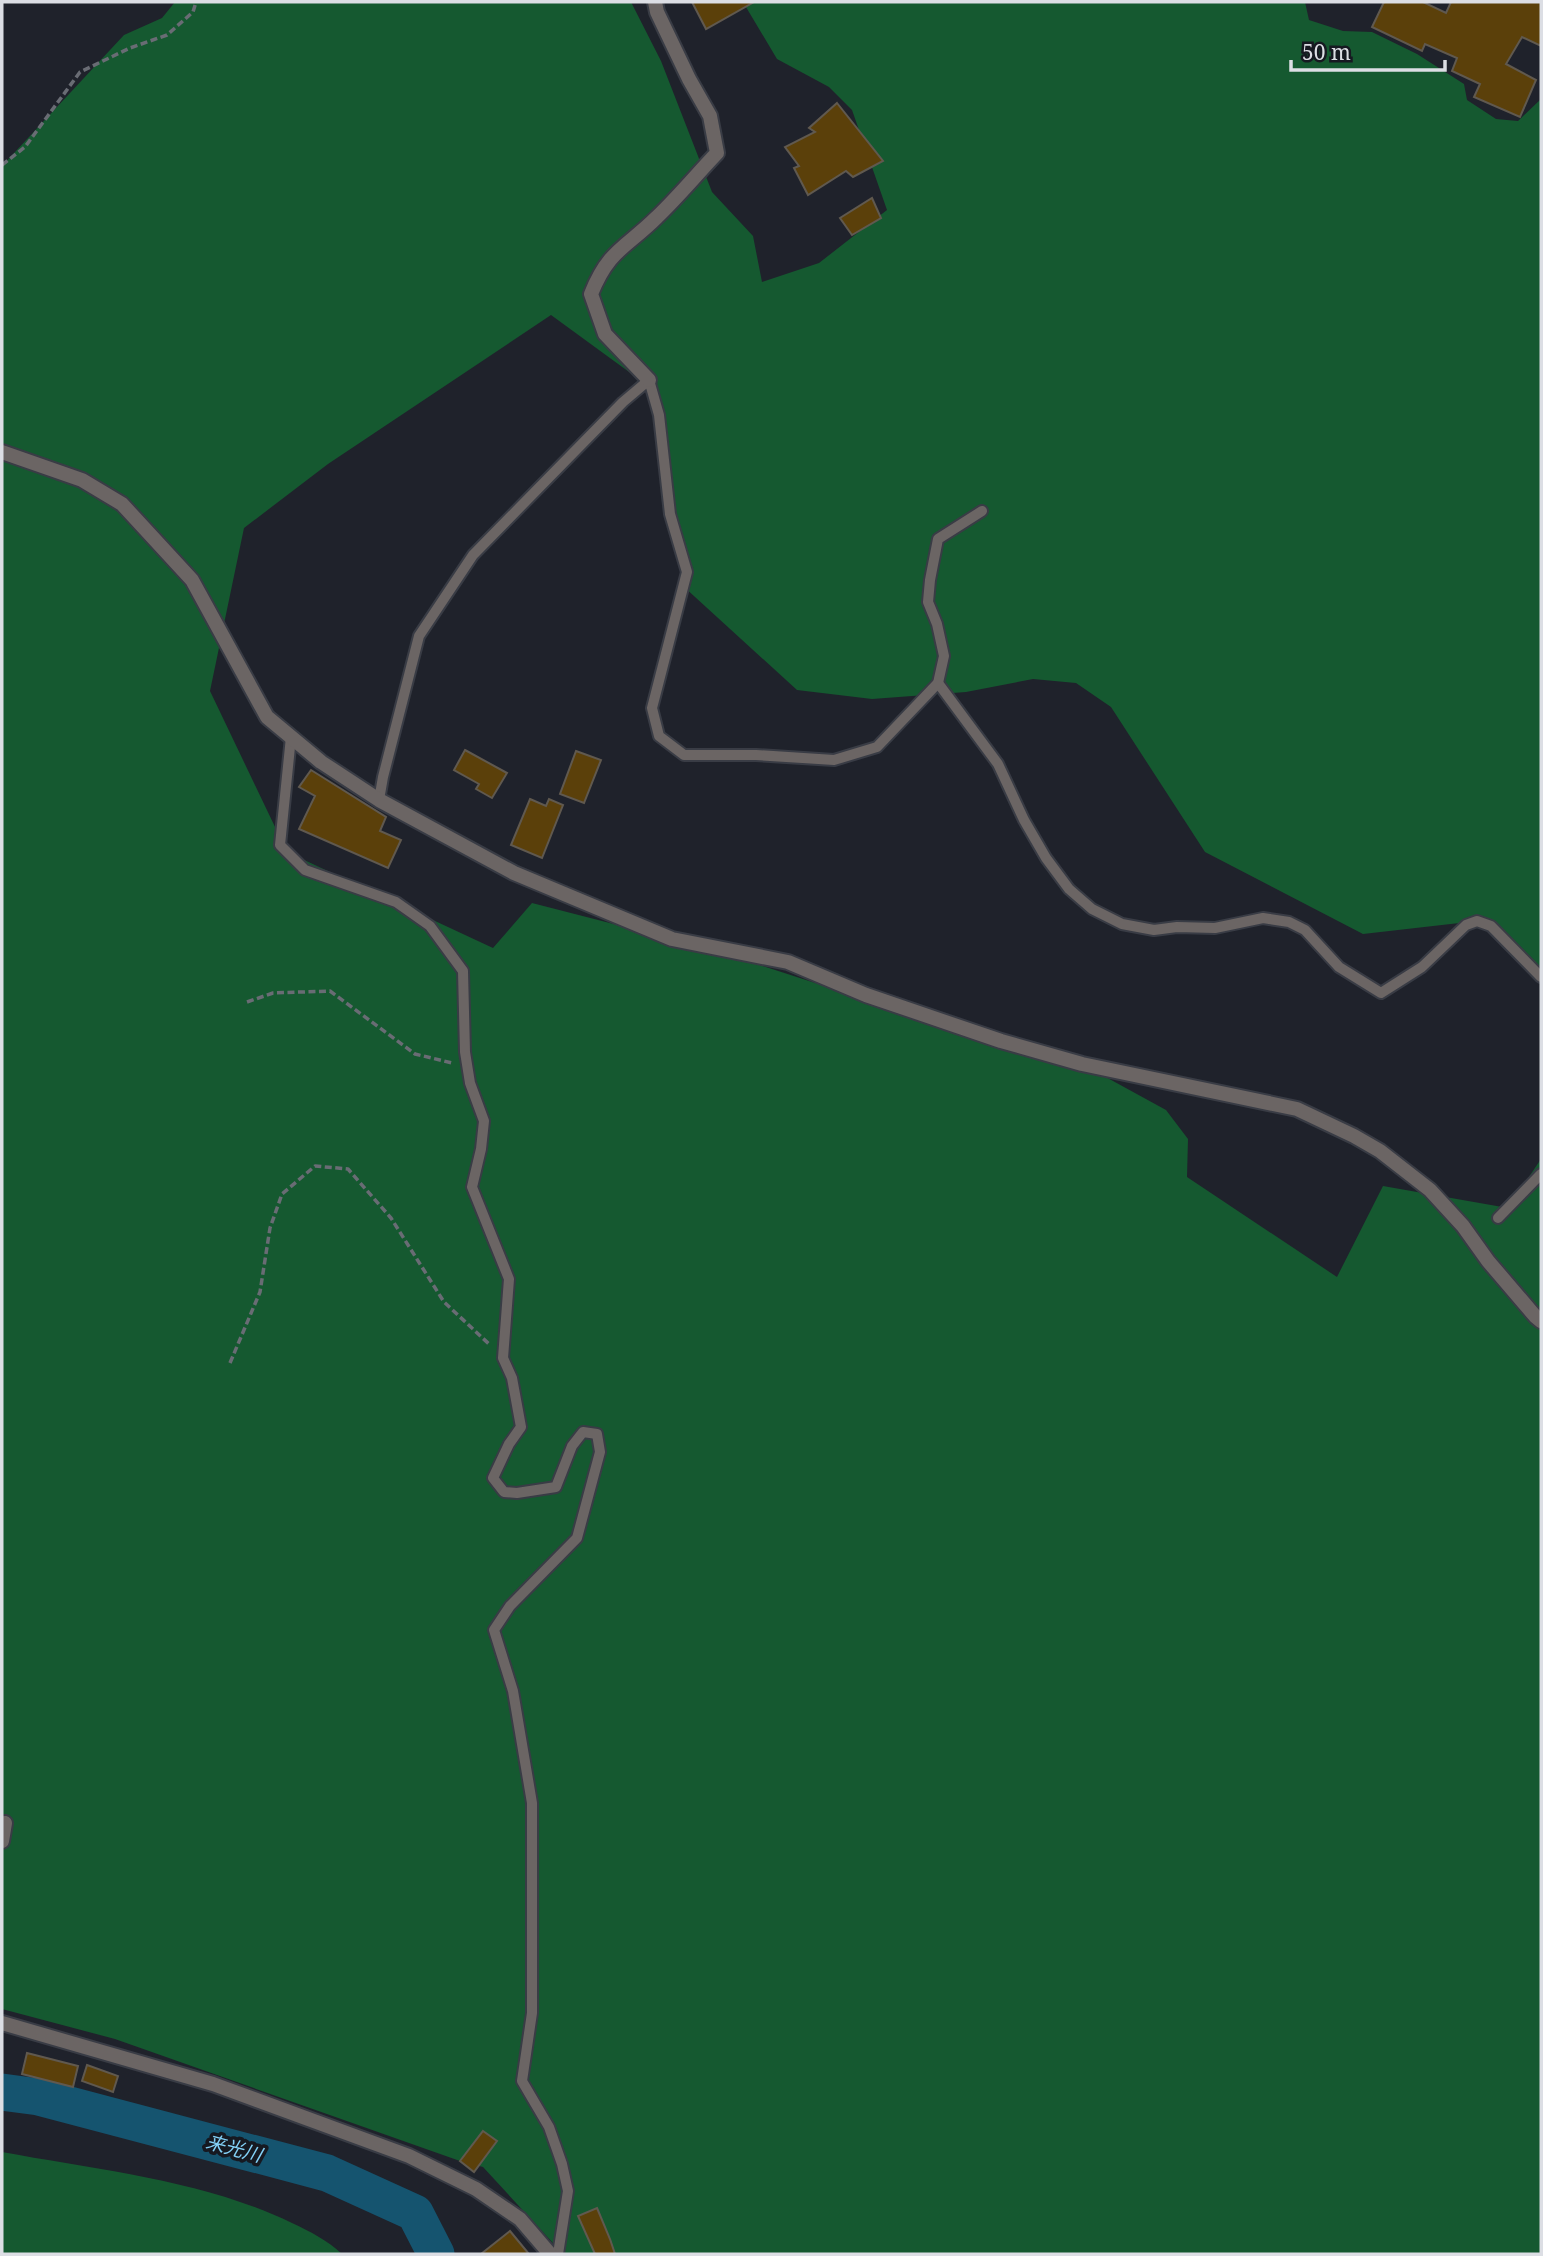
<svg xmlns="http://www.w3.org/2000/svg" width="1543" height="2256" font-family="'Noto Serif','Noto Sans JP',serif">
	<rect width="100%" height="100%" fill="#1f222b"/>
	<g fill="#155930">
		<path d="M 175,2 L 631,2 L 661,61 L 712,192 L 753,236 L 762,282 L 819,263 L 887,210 L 852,110 L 829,87 L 777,59 L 743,2 L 1305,2 L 1309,20 L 1343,31 L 1372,32 L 1417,54 L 1464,84 L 1467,100 L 1496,119 L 1518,121 L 1541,99 L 1541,979 L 1477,921 L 1363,934 L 1205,852 L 1111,707 L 1076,683 L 1033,679 L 966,692 L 872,699 L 797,690 L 683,586 L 651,388 L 551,315 L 328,464 L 244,528 L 210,691 L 287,852 L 493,948 L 532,903 L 707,948 L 874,1002 L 1082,1064 L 1166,1110 L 1188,1139 L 1187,1177 L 1337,1277 L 1383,1186 L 1508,1208 L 1541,1159 L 1541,2254 L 563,2254 L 483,2167 L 460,2161 L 115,2039 L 2,2009 L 2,166 L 124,35 L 162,18 Z"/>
		<path d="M 2,2152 C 99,2170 203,2180 292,2223 C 311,2232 327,2240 342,2254 L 2,2254 Z"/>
	</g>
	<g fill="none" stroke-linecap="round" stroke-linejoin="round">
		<path stroke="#15546f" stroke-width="37" d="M 2,2092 L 39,2097 L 327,2173 L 415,2213 L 436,2254"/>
	</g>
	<g fill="#5b400a" stroke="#60594f" stroke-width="2">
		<path d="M 692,2 L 754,2 L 706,29 Z"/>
		<path d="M 1384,2 L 1423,2 L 1446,13 L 1451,2 L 1541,2 L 1541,46 L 1522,37 L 1506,64 L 1536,80 L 1520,117 L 1474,97 L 1480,84 L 1452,71 L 1457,58 L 1425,44 L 1422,51 L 1372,27 Z"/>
		<path d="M 837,103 L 883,161 L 853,177 L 846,171 L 808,195 L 794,168 L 799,166 L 785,147 L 815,132 L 809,128 Z"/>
		<path d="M 872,198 L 881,218 L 852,235 L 840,218 Z"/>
		<path d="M 465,750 L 507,773 L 492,798 L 476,789 L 479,784 L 454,770 Z"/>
		<path d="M 576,751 L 601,760 L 584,803 L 560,794 Z"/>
		<path d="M 311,770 L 386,817 L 380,831 L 401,840 L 388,868 L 299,829 L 315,796 L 299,787 Z"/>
		<path d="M 530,799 L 546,806 L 549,799 L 563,805 L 542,858 L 511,845 Z"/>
		<path d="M 27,2053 L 78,2066 L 73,2087 L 22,2074 Z"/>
		<path d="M 87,2065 L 118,2076 L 113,2092 L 82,2081 Z"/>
		<path d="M 483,2131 L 497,2141 L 474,2172 L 460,2161 Z"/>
		<path d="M 597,2208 L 610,2239 L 615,2254 L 595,2254 L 578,2216 Z"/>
		<path d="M 510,2231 L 529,2254 L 481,2254 Z"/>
	</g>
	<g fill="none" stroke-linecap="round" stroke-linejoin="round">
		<g stroke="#393c45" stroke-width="14">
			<g id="service">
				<path d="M 938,683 L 998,764 L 1024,820 L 1046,858 L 1069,889 L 1092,909 L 1122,924 L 1154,930 L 1177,927 L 1215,928 L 1263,918 L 1289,922 L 1305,930 L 1339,967 L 1381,993 L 1422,967 L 1466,925 L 1477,921 L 1491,926 L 1541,977"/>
				<path d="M 291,737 L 280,845 L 305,870 L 396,902 L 430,926 L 463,971 L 465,1052 L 470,1083 L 484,1121 L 481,1149 L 472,1187 L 509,1279 L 503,1358 L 512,1378 L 521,1427 L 509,1444 L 493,1478 L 504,1492 L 517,1493 L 556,1487 L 572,1446 L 583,1432 L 597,1434 L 600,1452 L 577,1538 L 510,1606 L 494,1630 L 513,1691 L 532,1803 L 532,2013 L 522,2081 L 549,2127 L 562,2164 L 568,2191 L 558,2254"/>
				<path d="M 379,800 L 383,777 L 419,636 L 473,555 L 623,402 L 649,380 L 659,415 L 670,514 L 687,572 L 652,708 L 659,736 L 684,755 L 756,755 L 834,760 L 877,747 L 938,683 L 944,656 L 937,624 L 928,602 L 930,580 L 938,539 L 982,511"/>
				<path d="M 1498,1218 L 1541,1174"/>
			</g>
		</g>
		<g stroke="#393c45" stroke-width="18">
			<g id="minor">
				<path d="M 649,380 L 605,334 L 591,294 C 609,249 626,248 657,217 C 678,197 697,174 717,153 L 710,116 L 689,79 L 657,12 L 655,2"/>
				<path d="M 2,452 L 82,480 L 122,504 L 192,580 L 267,717 L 321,762 L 379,800 L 514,873 L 672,939 L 788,962 L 866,995 L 1001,1041 L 1082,1064 L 1297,1109 L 1354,1136 L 1380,1151 L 1430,1190 L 1463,1226 L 1488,1261 L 1535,1316 L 1541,1321"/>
				<path d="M 2,1841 L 5,1823"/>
			</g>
		</g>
		<g stroke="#393c45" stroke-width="18">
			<path id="tertiary" d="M 2,2023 L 213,2084 L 409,2156 L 476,2189 L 520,2219 L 550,2254"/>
		</g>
		<g stroke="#696c74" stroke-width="3.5" stroke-dasharray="7 3.5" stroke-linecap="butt">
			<path d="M 2,165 L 25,147 L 80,72 L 130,48 L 167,35 L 193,12 L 196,2"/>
			<path d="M 247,1002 L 273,993 L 330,991 L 415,1054 L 452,1063"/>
			<path d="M 230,1363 L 260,1292 L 270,1228 L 282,1194 L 315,1166 L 348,1169 L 391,1218 L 444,1302 L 489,1344"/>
		</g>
		<use href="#service" stroke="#6b6564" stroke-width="10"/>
		<use href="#minor" stroke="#6b6564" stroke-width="14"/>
		<use href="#tertiary" stroke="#6b6564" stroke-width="14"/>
	</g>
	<g text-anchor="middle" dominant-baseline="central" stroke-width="7" stroke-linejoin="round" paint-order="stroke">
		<g font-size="19" font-style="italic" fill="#83d1f7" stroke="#161921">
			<text transform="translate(234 2148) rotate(15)">来光川</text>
		</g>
	</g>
	<rect width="1543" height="2256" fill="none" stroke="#dcdee4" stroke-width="7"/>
	<path d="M1291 60v10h154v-10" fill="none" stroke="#dcdee4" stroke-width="3.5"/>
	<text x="1302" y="60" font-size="21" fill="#dcdee4" stroke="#161921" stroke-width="5" paint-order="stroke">50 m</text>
</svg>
